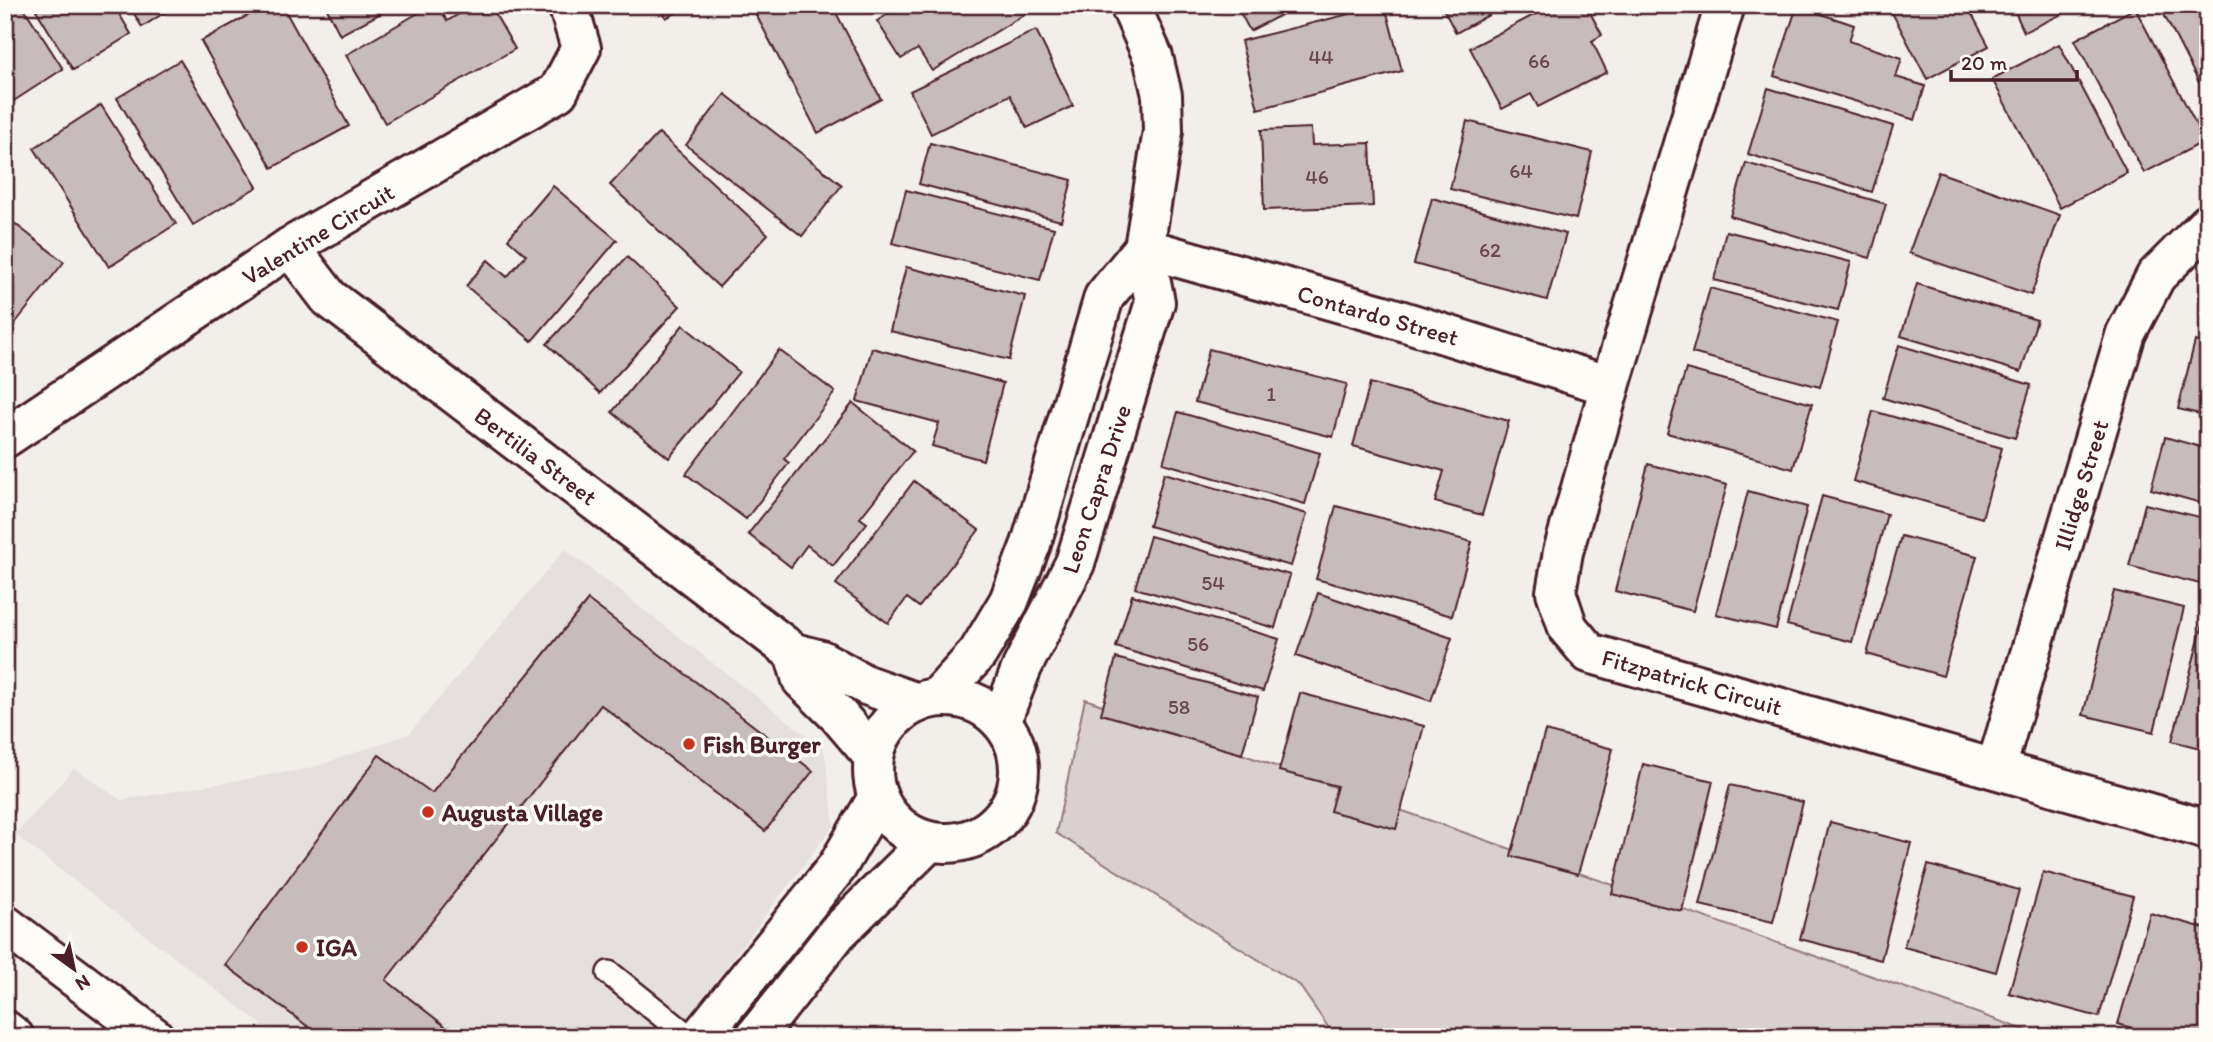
<svg xmlns="http://www.w3.org/2000/svg" width="2213" height="1042" font-family="Itim,sans-serif">
	<rect width="100%" height="100%" fill="#f2efeb"/>
	<filter id="ink" filterUnits="userSpaceOnUse"><feTurbulence type="fractalNoise" baseFrequency=".0143" numOctaves="2"/><feDisplacementMap in="SourceGraphic" scale="14" xChannelSelector="R" yChannelSelector="G"/><feConvolveMatrix kernelMatrix="1 2 1 2 8 2 1 2 1" color-interpolation-filters="sRGB"/></filter>
	<g filter="url(#ink)">
		<path fill="#e5dfdd" d="M 565,549 L 824,749 L 834,825 L 673,1037 L 278,1037 L 15,835 L 74,768 L 121,800 L 311,768 L 409,734 Z"/>
		<path fill="#d9d0cf" stroke="#92787d" stroke-width="2" d="M 1085,699 L 2045,1037 L 1335,1037 L 1299,985 L 1056,833 Z"/>
		<g fill="#c8bbbb" stroke="#4a1f2b" stroke-width="2">
			<path d="M 5,5 L 22,5 L 63,69 L 9,104 L 5,99 Z"/>
			<path d="M 33,5 L 114,5 L 131,34 L 73,70 Z"/>
			<path d="M 129,5 L 176,5 L 142,27 Z"/>
			<path d="M 267,5 L 282,5 L 349,126 L 272,168 L 201,41 Z"/>
			<path d="M 325,5 L 396,5 L 340,35 Z"/>
			<path d="M 432,5 L 438,5 L 447,21 L 474,5 L 490,5 L 515,49 L 385,123 L 346,55 Z"/>
			<path d="M 659,5 L 691,5 L 666,18 Z"/>
			<path d="M 751,5 L 832,5 L 881,99 L 818,133 Z"/>
			<path d="M 903,5 L 1026,5 L 1030,11 L 932,71 L 918,49 L 901,59 L 877,21 Z"/>
			<path d="M 1236,5 L 1300,5 L 1250,31 Z"/>
			<path d="M 1385,5 L 1402,71 L 1258,109 L 1241,41 Z"/>
			<path d="M 1441,5 L 1507,5 L 1456,33 Z"/>
			<path d="M 1553,5 L 1586,5 L 1602,35 L 1592,41 L 1607,72 L 1538,107 L 1531,94 L 1502,109 L 1470,48 Z"/>
			<path d="M 1888,5 L 1967,5 L 1989,46 L 1927,79 Z"/>
			<path d="M 2012,5 L 2076,5 L 2077,7 L 2024,32 Z"/>
			<path d="M 2159,5 L 2208,5 L 2208,100 Z"/>
			<path d="M 1797,6 L 1854,25 L 1849,41 L 1902,58 L 1896,77 L 1925,86 L 1915,120 L 1774,76 Z"/>
			<path d="M 2135,8 L 2205,141 L 2144,173 L 2075,40 Z"/>
			<path d="M 1036,30 L 1073,106 L 1027,128 L 1010,95 L 931,134 L 910,91 Z"/>
			<path d="M 2059,44 L 2127,173 L 2060,208 L 1992,79 Z"/>
			<path d="M 180,60 L 257,187 L 193,225 L 117,98 Z"/>
			<path d="M 1768,88 L 1893,126 L 1872,192 L 1748,154 Z"/>
			<path d="M 725,94 L 842,185 L 802,236 L 686,145 Z"/>
			<path d="M 101,105 L 176,224 L 109,267 L 34,148 Z"/>
			<path d="M 1467,121 L 1592,152 L 1576,219 L 1450,189 Z"/>
			<path d="M 1311,128 L 1312,145 L 1370,143 L 1373,206 L 1264,210 L 1261,130 Z"/>
			<path d="M 659,133 L 768,234 L 719,287 L 610,185 Z"/>
			<path d="M 930,143 L 1072,180 L 1061,221 L 919,184 Z"/>
			<path d="M 1746,163 L 1886,204 L 1870,258 L 1730,216 Z"/>
			<path d="M 1938,172 L 2060,215 L 2031,295 L 1909,253 Z"/>
			<path d="M 553,186 L 617,240 L 532,341 L 466,286 L 488,260 L 507,277 L 526,255 L 508,239 Z"/>
			<path d="M 906,190 L 1054,228 L 1040,280 L 892,243 Z"/>
			<path d="M 1432,198 L 1566,234 L 1547,300 L 1414,264 Z"/>
			<path d="M 5,216 L 64,262 L 5,336 Z"/>
			<path d="M 1726,231 L 1851,262 L 1838,310 L 1714,280 Z"/>
			<path d="M 627,257 L 680,306 L 600,393 L 547,344 Z"/>
			<path d="M 906,267 L 1025,296 L 1009,360 L 890,331 Z"/>
			<path d="M 1917,284 L 2037,320 L 2021,372 L 1901,336 Z"/>
			<path d="M 1710,288 L 1838,322 L 1820,387 L 1692,353 Z"/>
			<path d="M 683,325 L 739,372 L 669,458 L 612,412 Z"/>
			<path d="M 2195,341 L 2208,344 L 2208,416 L 2178,409 Z"/>
			<path d="M 1899,345 L 2031,385 L 2015,438 L 1883,398 Z"/>
			<path d="M 872,348 L 1003,383 L 983,460 L 932,446 L 939,423 L 857,401 Z"/>
			<path d="M 1209,349 L 1347,384 L 1333,437 L 1195,402 Z"/>
			<path d="M 779,350 L 835,392 L 784,459 L 789,463 L 746,519 L 686,474 Z"/>
			<path d="M 1686,369 L 1812,404 L 1793,469 L 1667,433 Z"/>
			<path d="M 1370,383 L 1509,421 L 1482,515 L 1435,502 L 1444,471 L 1353,446 Z"/>
			<path d="M 853,403 L 913,451 L 860,518 L 867,523 L 833,566 L 807,545 L 791,567 L 748,534 Z"/>
			<path d="M 1873,411 L 2002,448 L 1982,518 L 1853,481 Z"/>
			<path d="M 1178,412 L 1320,453 L 1305,504 L 1163,463 Z"/>
			<path d="M 2165,437 L 2208,449 L 2208,505 L 2151,489 Z"/>
			<path d="M 1648,464 L 1727,485 L 1693,611 L 1615,591 Z"/>
			<path d="M 1164,473 L 1307,514 L 1291,566 L 1149,526 Z"/>
			<path d="M 914,481 L 979,530 L 919,607 L 907,598 L 888,623 L 836,584 Z"/>
			<path d="M 1748,491 L 1807,507 L 1776,629 L 1716,614 Z"/>
			<path d="M 1822,496 L 1887,514 L 1852,642 L 1787,625 Z"/>
			<path d="M 2145,504 L 2208,519 L 2208,586 L 2129,566 Z"/>
			<path d="M 1336,506 L 1472,542 L 1452,616 L 1316,579 Z"/>
			<path d="M 1150,536 L 1290,575 L 1275,628 L 1135,588 Z"/>
			<path d="M 1901,536 L 1977,556 L 1943,676 L 1867,654 Z"/>
			<path d="M 2114,591 L 2184,608 L 2154,732 L 2083,715 Z"/>
			<path d="M 1318,593 L 1452,638 L 1431,701 L 1296,656 Z"/>
			<path d="M 1132,595 L 1279,639 L 1263,691 L 1116,647 Z"/>
			<path d="M 588,600 L 813,771 L 765,831 L 601,705 L 386,980 L 459,1037 L 322,1037 L 225,965 L 379,755 L 432,793 Z"/>
			<path d="M 2208,605 L 2208,750 L 2172,741 Z"/>
			<path d="M 1116,658 L 1258,697 L 1242,754 L 1101,714 Z"/>
			<path d="M 1300,693 L 1424,726 L 1396,829 L 1330,811 L 1337,786 L 1279,771 Z"/>
			<path d="M 1545,731 L 1613,749 L 1578,874 L 1511,856 Z"/>
			<path d="M 1643,764 L 1713,781 L 1682,911 L 1612,894 Z"/>
			<path d="M 1730,785 L 1803,802 L 1773,922 L 1700,905 Z"/>
			<path d="M 1830,822 L 1911,843 L 1881,960 L 1800,939 Z"/>
			<path d="M 1928,865 L 2019,890 L 1996,972 L 1904,947 Z"/>
			<path d="M 2043,872 L 2133,896 L 2099,1017 L 2009,993 Z"/>
			<path d="M 2150,913 L 2208,929 L 2208,1037 L 2163,1037 L 2118,1024 Z"/>
		</g>
		<g fill="none" stroke-linecap="round" stroke-linejoin="round">
			<g stroke="#4a1f2b" stroke-width="28">
				<path id="lane" d="M 609,973 L 689,1037"/>
			</g>
			<g stroke="#4a1f2b" stroke-width="44">
				<g id="street">
					<path d="M 1725,5 L 1610,386 L 1563,552 L 1556,592 L 1568,628 L 1589,653 L 2208,830"/>
					<path d="M 290,247 L 329,298 L 794,653 L 821,660 L 866,685 L 917,703"/>
					<path d="M 1144,248 L 1380,314 L 1610,386"/>
					<path d="M 5,438 L 290,247 L 558,92 L 581,48 L 568,5"/>
					<path d="M 794,653 L 802,680 L 838,715 L 873,756"/>
					<path d="M 1996,768 L 2126,333 L 2156,276 L 2208,224"/>
				</g>
			</g>
			<g stroke="#4a1f2b" stroke-width="44">
				<g id="secondary">
					<path d="M 938,697 L 978,653 L 1009,601 L 1031,544 L 1104,297 L 1144,248"/>
					<circle cx="946" cy="770" r="73"/>
					<path d="M 1001,721 L 1022,667 L 1075,563 L 1155,302 L 1144,248 L 1163,131 L 1162,95 L 1153,57 L 1130,5"/>
					<path d="M 700,1037 L 837,867 L 878,797"/>
					<path d="M 755,1037 L 837,933 L 929,842"/>
				</g>
			</g>
			<g stroke="#4a1f2b" stroke-width="44">
				<g id="primary">
					<path d="M 5,925 L 154,1037"/>
					<path d="M 5,1030 L 14,1037"/>
				</g>
			</g>
			<use href="#lane" stroke="#fdfcf7" stroke-width="23"/>
			<use href="#street" stroke="#fdfcf7" stroke-width="38"/>
			<use href="#secondary" stroke="#fdfcf7" stroke-width="38"/>
			<use href="#primary" stroke="#fdfcf7" stroke-width="38"/>
		</g>
	</g>
	<g fill="#c8321e" stroke="#fdfcf7" stroke-width="2.5">
		<circle cx="689" cy="744" r="7"/>
		<circle cx="428" cy="812" r="7"/>
		<circle cx="302" cy="947" r="7"/>
	</g>
	<g text-anchor="middle" dominant-baseline="central" stroke-width="7" stroke-linejoin="round" paint-order="stroke">
		<g font-size="21" fill="#6a464f">
			<text x="1321" y="56">44</text>
			<text x="1539" y="60">66</text>
			<text x="1521" y="170">64</text>
			<text x="1317" y="176">46</text>
			<text x="1490" y="249">62</text>
			<text x="1271" y="393">1</text>
			<text x="1213" y="582">54</text>
			<text x="1198" y="643">56</text>
			<text x="1179" y="706">58</text>
		</g>
		<g font-size="24" fill="#4a1f2b" stroke="#fdfcf7">
			<text transform="translate(318 234) rotate(-31)">Valentine Circuit</text>
			<text transform="translate(1378 315) rotate(16)">Contardo Street</text>
			<text transform="translate(536 456) rotate(37)">Bertilia Street</text>
			<text transform="translate(2081 485) rotate(-73)">Illidge Street</text>
			<text transform="translate(1096 489) rotate(-72)">Leon Capra Drive</text>
			<text transform="translate(1692 682) rotate(16)">Fitzpatrick Circuit</text>
		</g>
		<g font-size="24" font-weight="bold" fill="#4a1f2b" stroke="#fdfcf7" text-anchor="start">
			<text x="703" y="744">Fish Burger</text>
			<text x="442" y="812">Augusta Village</text>
			<text x="316" y="947">IGA</text>
		</g>
	</g>
	<rect width="2213" height="1042" fill="none" stroke="#fdfcf7" stroke-width="28"/>
	<rect x="14" y="14" width="2185" height="1014" fill="none" stroke="#4a1f2b" stroke-width="2.5" filter="url(#ink)"/>
	<g transform="translate(74 969) rotate(147)" stroke="#fdfcf7" stroke-width="5" paint-order="stroke">
	<path d="M0-5L12 26L0 18L-12 26Z" fill="#4a1f2b"/>
	<text y="-10" font-size="19" font-weight="bold" text-anchor="middle" fill="#4a1f2b">N</text>
	</g>
	<path d="M1951 70v10h126v-10" fill="none" stroke="#4a1f2b" stroke-width="3.5"/>
	<text x="1961" y="70" font-size="21" fill="#4a1f2b" stroke="#fdfcf7" stroke-width="5" paint-order="stroke">20 m</text>
</svg>
